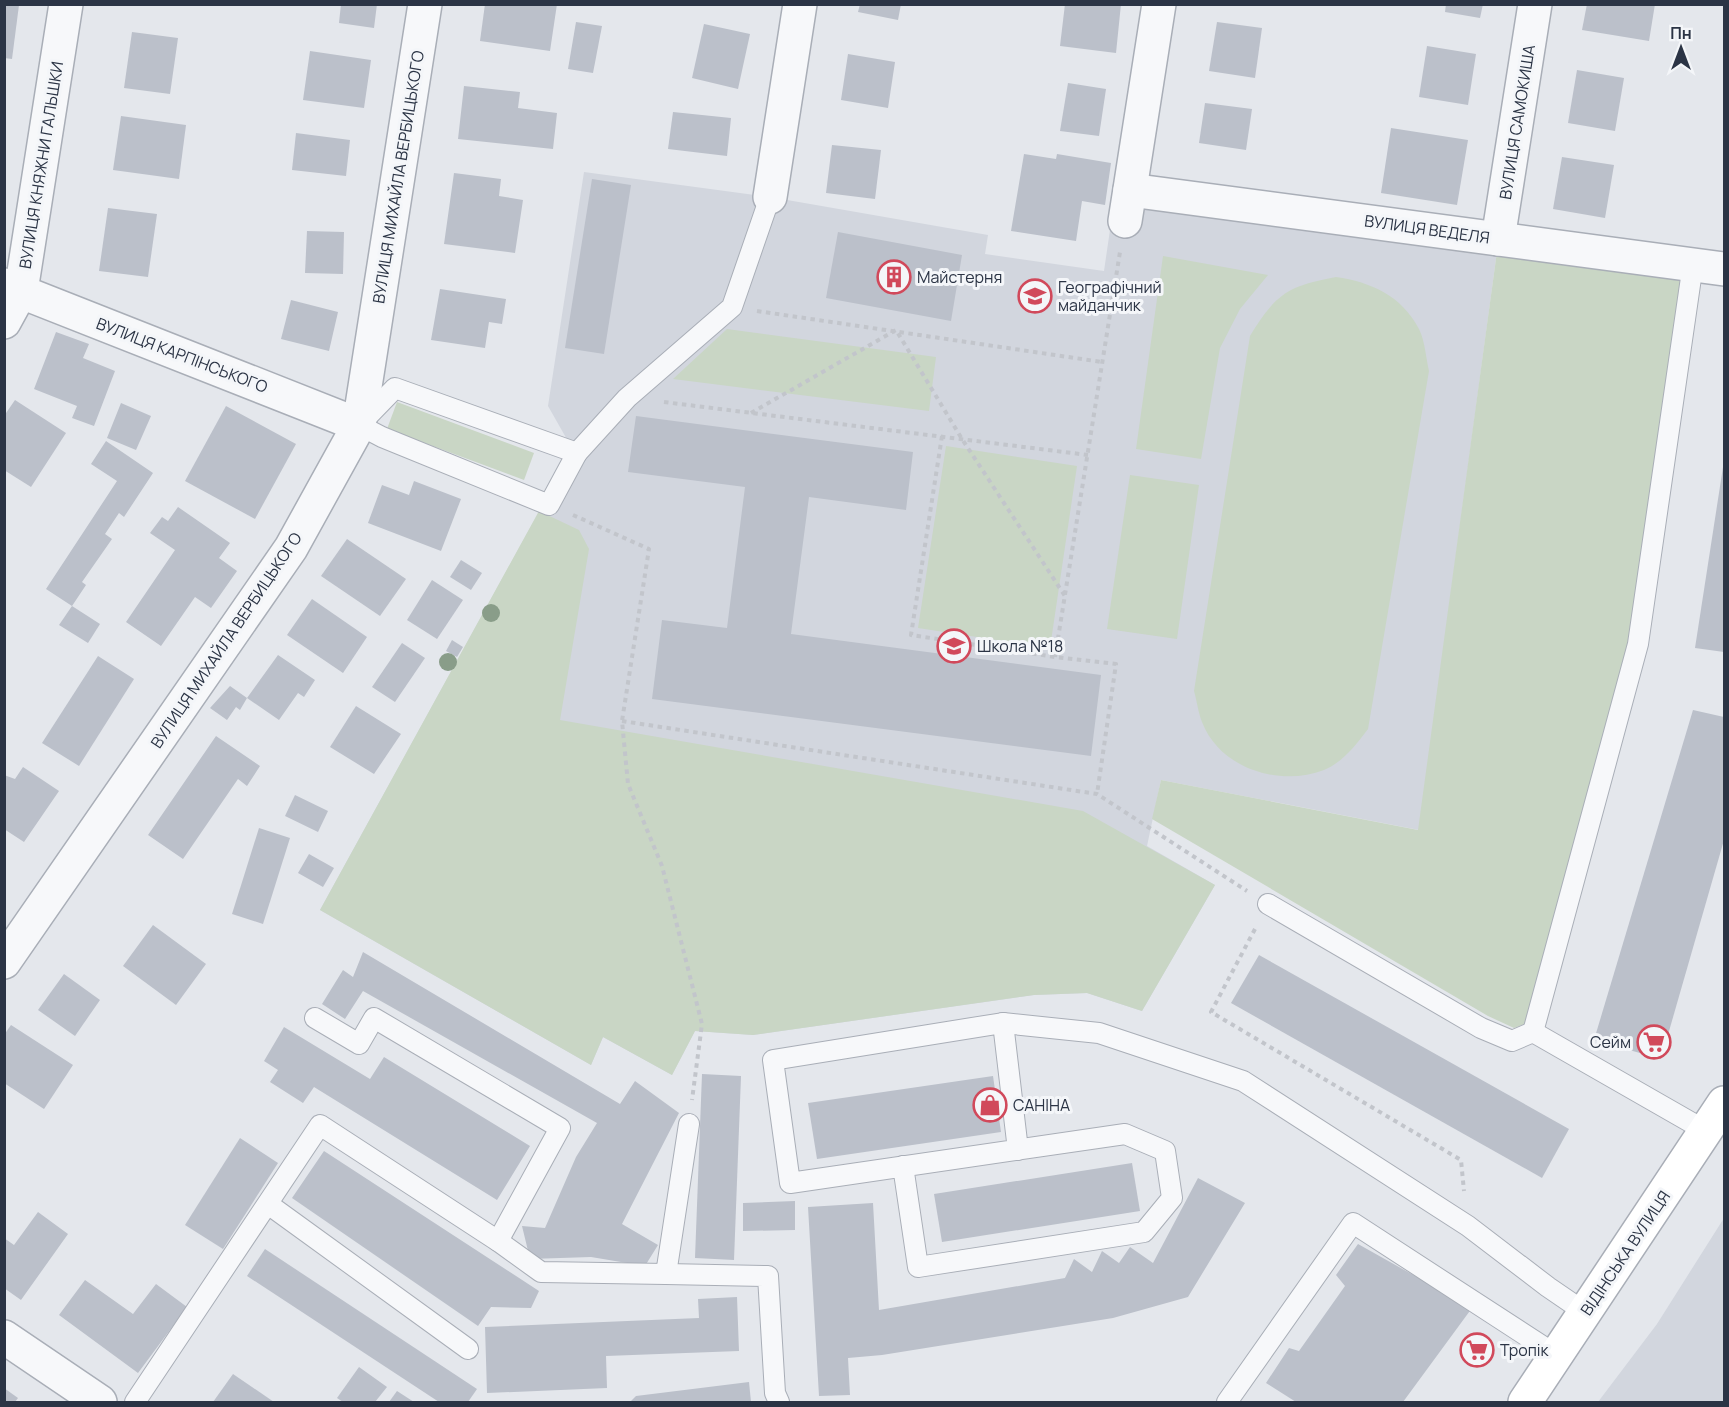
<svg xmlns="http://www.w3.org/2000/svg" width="1729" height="1407" font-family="Manrope,sans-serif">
	<rect width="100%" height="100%" fill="#e4e7ec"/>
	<g fill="#d2d6de">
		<path d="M 584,172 L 770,197 L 988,235 L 985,254 L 1104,271 L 1111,223 L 1136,196 L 1498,244 L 1419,830 L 1161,780 L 1147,846 L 1215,885 L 1142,1011 L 1087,993 L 1034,995 L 753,1035 L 695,1031 L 672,1075 L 603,1037 L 591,1065 L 320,910 L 573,450 L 548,406 Z"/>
		<path d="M 1724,1218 L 1724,1402 L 1598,1402 L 1657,1324 Z"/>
	</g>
	<g fill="#c9d6c5">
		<path d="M 1498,244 L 1685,269 L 1630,642 L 1527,1023 L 1514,1028 L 1488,1016 L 1152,819 L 1161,780 L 1418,830 Z"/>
		<path d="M 1163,256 L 1268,275 L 1240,309 L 1220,348 L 1201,459 L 1136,449 Z"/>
		<path d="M 1336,277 C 1371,282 1402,296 1419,329 C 1425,341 1426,358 1429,371 L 1368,729 C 1356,745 1343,762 1324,770 C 1280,787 1220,769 1202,722 C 1198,712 1197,701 1194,691 L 1250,336 C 1276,294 1287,286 1336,277 Z"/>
		<path d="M 727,329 L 936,357 L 929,411 L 673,379 Z"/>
		<path d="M 397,402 L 534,453 L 524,480 L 387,429 Z"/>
		<path d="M 946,446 L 1077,466 L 1050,648 L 918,628 Z"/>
		<path d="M 1130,475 L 1199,485 L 1177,639 L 1107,629 Z"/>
		<path d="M 539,511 L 579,530 L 589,549 L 560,720 L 1083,811 L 1215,885 L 1142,1011 L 1087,993 L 1034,995 L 753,1035 L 695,1031 L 672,1075 L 603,1037 L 591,1065 L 320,910 Z"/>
	</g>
	<g fill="#bbc0ca">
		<path d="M 4,4 L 19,5 L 12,59 L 4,58 Z"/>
		<path d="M 341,4 L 377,4 L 374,28 L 339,23 Z"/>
		<path d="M 485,4 L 557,4 L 550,51 L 480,41 Z"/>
		<path d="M 860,4 L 901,4 L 898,20 L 858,12 Z"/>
		<path d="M 1065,4 L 1121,4 L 1116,53 L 1060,46 Z"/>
		<path d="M 1446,4 L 1483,4 L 1480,18 L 1445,12 Z"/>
		<path d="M 1587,4 L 1655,4 L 1649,41 L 1582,30 Z"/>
		<path d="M 576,22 L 602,26 L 593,73 L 568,69 Z"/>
		<path d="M 1217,22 L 1262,28 L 1255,78 L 1209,71 Z"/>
		<path d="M 704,24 L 750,34 L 738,89 L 692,78 Z"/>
		<path d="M 132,32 L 178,38 L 170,94 L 124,88 Z"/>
		<path d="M 1427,46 L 1476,54 L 1468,105 L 1419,97 Z"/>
		<path d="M 310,51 L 371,60 L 364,108 L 303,100 Z"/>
		<path d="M 848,54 L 895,62 L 888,108 L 841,100 Z"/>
		<path d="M 1577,70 L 1624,78 L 1615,131 L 1568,123 Z"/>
		<path d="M 1068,83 L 1106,89 L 1099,136 L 1060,131 Z"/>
		<path d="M 464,86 L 520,92 L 518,108 L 557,113 L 553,149 L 458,139 Z"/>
		<path d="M 1205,103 L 1252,109 L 1246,150 L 1199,143 Z"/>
		<path d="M 673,112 L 731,118 L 727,156 L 668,149 Z"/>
		<path d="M 121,116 L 186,125 L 179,179 L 113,170 Z"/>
		<path d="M 1391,128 L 1468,140 L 1457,205 L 1381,193 Z"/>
		<path d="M 296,133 L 350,140 L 346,176 L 292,170 Z"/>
		<path d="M 832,145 L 881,150 L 875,199 L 826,193 Z"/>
		<path d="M 1024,154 L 1056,159 L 1057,154 L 1111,163 L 1105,205 L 1082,201 L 1076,241 L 1011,231 Z"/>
		<path d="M 1562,157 L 1614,165 L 1605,218 L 1553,209 Z"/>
		<path d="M 454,173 L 501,179 L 499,196 L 523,200 L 515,253 L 444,244 Z"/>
		<path d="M 592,179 L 631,185 L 604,354 L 565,348 Z"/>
		<path d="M 108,208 L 157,214 L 148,277 L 99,271 Z"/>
		<path d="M 307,231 L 344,232 L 343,274 L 305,273 Z"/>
		<path d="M 838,232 L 962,255 L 951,321 L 826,298 Z"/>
		<path d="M 440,289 L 506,299 L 502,324 L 489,322 L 485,348 L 431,340 Z"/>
		<path d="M 291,300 L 338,312 L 329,351 L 281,339 Z"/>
		<path d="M 56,332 L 89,344 L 83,358 L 115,371 L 94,426 L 72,418 L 77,406 L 34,389 Z"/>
		<path d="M 15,400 L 66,433 L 31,487 L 4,470 L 4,416 Z"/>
		<path d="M 121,403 L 151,416 L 136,450 L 107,438 Z"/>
		<path d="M 226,406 L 296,444 L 255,519 L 185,481 Z"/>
		<path d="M 636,416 L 913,452 L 906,510 L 809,497 L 791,634 L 1101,675 L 1091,756 L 652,699 L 662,620 L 727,628 L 745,487 L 628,472 Z"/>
		<path d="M 106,441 L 153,473 L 124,517 L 119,513 L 105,534 L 112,539 L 82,582 L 86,585 L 72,606 L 46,589 L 117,481 L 91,464 Z"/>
		<path d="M 1723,467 L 1724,467 L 1724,652 L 1695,648 Z"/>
		<path d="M 414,481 L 461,499 L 441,551 L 368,523 L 382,485 L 409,495 Z"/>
		<path d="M 178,507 L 230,543 L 219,558 L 237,571 L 211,608 L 195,597 L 161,646 L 126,622 L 175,550 L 150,533 L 162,517 L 168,521 Z"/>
		<path d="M 347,539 L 406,579 L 380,616 L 321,576 Z"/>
		<path d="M 461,560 L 482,573 L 471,590 L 450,577 Z"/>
		<path d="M 432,580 L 463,600 L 437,639 L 407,620 Z"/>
		<path d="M 312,599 L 367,637 L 343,673 L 287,635 Z"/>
		<path d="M 72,606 L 100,624 L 88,643 L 59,625 Z"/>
		<path d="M 452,640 L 463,647 L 457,657 L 446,651 Z"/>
		<path d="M 402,643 L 425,658 L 395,702 L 372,687 Z"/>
		<path d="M 278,655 L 315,680 L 304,697 L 298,693 L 279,720 L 247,698 Z"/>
		<path d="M 98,656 L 134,679 L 79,766 L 42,743 Z"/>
		<path d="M 230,686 L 247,698 L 240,710 L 236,707 L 227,720 L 210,708 Z"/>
		<path d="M 356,706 L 401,734 L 374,774 L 330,747 Z"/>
		<path d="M 1693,710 L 1724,717 L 1724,840 L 1661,1059 L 1594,1040 Z"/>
		<path d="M 216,736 L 260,766 L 247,786 L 238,779 L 183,859 L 148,835 Z"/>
		<path d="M 23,767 L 59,791 L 24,842 L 4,829 L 4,775 L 15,779 Z"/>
		<path d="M 295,795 L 328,811 L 318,832 L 285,816 Z"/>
		<path d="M 259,828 L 290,838 L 263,924 L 232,914 Z"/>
		<path d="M 309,854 L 334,868 L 323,887 L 298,873 Z"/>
		<path d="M 153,925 L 206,964 L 176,1005 L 123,966 Z"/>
		<path d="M 363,952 L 620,1104 L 635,1081 L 679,1113 L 622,1224 L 658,1245 L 645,1266 L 591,1257 L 530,1259 L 522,1226 L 545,1228 L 576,1157 L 597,1123 L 363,991 L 345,1019 L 322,1004 L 343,970 L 353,977 Z"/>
		<path d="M 1259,955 L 1569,1129 L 1542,1178 L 1231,1003 Z"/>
		<path d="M 64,974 L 100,1000 L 75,1036 L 38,1010 Z"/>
		<path d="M 11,1025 L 73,1065 L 44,1109 L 4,1083 L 4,1035 Z"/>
		<path d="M 284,1027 L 370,1079 L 384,1057 L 530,1146 L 497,1200 L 314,1087 L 303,1103 L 270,1082 L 278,1070 L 264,1061 Z"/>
		<path d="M 702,1074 L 741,1076 L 734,1260 L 695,1258 Z"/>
		<path d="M 993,1076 L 1001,1132 L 817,1159 L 808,1103 Z"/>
		<path d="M 240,1138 L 278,1163 L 223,1249 L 185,1225 Z"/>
		<path d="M 324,1151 L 539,1291 L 531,1308 L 491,1307 L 478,1326 L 292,1198 Z"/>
		<path d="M 1132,1163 L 1140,1211 L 942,1242 L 934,1194 Z"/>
		<path d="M 1198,1178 L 1245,1203 L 1188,1297 L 1113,1318 L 882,1355 L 848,1358 L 850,1395 L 819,1396 L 808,1207 L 873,1203 L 879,1310 L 1065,1278 L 1074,1259 L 1092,1272 L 1102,1251 L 1119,1263 L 1130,1247 L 1153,1263 Z"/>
		<path d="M 795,1201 L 795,1230 L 743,1231 L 743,1203 Z"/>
		<path d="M 38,1212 L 68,1234 L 21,1300 L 4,1288 L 4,1238 L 14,1245 Z"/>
		<path d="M 1358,1244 L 1472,1308 L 1403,1402 L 1296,1402 L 1266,1383 L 1289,1348 L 1299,1351 L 1345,1286 L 1336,1275 Z"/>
		<path d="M 265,1249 L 477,1389 L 468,1402 L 439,1402 L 247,1276 Z"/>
		<path d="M 85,1280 L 133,1314 L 156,1284 L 187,1307 L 138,1373 L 59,1315 Z"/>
		<path d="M 737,1297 L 739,1351 L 606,1356 L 607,1388 L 487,1393 L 485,1327 L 699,1318 L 698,1299 Z"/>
		<path d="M 359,1367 L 387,1387 L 375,1402 L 343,1402 L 337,1398 Z"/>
		<path d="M 233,1374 L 274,1402 L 213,1402 Z"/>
		<path d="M 749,1382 L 751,1402 L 630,1402 L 636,1396 Z"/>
		<path d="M 4,1388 L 18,1398 L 15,1402 L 4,1402 Z"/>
		<path d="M 397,1391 L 414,1402 L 389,1402 Z"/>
	</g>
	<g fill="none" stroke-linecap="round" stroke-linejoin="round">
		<g stroke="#a9aeb7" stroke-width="22">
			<g id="lane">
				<path d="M 395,388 L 577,453 L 549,505 L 382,437 L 359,425 Z"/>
				<path d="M 577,453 L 627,398 L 732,307 L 770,197"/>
				<path d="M 1268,904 L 1481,1028 L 1512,1041 L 1533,1032"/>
				<path d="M 1003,1023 L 1099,1033 L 1243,1081 L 1468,1226 L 1548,1287 L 1586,1313"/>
				<path d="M 1533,1032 L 1638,644 L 1693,264"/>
				<path d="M 1533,1032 L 1706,1131"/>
				<path d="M 903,1166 L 918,1267 L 1144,1232 L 1172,1198 L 1165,1151 L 1125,1134 L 790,1183 L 773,1060 L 1003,1023 L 1018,1150"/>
				<path d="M 268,1204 L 468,1349"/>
				<path d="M 498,1241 L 541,1272 L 666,1274 L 689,1124"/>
				<path d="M 666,1274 L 768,1276 L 775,1393 L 779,1402"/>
				<path d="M 135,1402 L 320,1125 L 498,1241 L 560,1128 L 374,1018 L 359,1044 L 315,1018"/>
				<path d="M 1227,1402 L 1353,1223 L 1556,1355"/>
			</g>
		</g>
		<g stroke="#a9aeb7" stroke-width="36">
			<g id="street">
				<path d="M 1130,190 L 1724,269"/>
				<path d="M 770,197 L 800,4"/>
				<path d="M 1125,221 L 1159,4"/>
				<path d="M 1498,239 L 1535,4"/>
				<path d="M 4,285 L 359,425"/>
				<path d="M 4,322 L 21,291 L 66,4"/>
				<path d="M 4,962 L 291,548 L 359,425 L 425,4"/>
				<path d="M 4,1337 L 100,1402"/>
			</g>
		</g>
		<g stroke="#a9aeb7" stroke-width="36">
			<path id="secondary" d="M 1525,1402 L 1724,1103"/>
		</g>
		<g stroke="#c2c5cb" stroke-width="4" stroke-dasharray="4.5 4.5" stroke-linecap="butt">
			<path d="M 757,311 L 1102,362"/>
			<path d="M 664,402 L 1088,455"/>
			<path d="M 751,413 L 896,330 L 962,439 L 1065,596"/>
			<path d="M 942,436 L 911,635 L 1055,657 L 1116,664 L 1097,794"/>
			<path d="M 573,515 L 649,549 L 622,721 L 628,784 L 662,866 L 702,1024 L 692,1100"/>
			<path d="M 1055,657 L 1120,252"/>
			<path d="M 622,721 L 1097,794 L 1247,891"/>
			<path d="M 1255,929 L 1211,1012 L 1461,1160 L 1464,1191"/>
		</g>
		<use href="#lane" stroke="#f7f8fa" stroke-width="20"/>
		<use href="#street" stroke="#f7f8fa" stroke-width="33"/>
		<use href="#secondary" stroke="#fff" stroke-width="33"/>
	</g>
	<g fill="#899d89">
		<circle cx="491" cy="613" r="9"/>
		<circle cx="448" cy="662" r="9"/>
	</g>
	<defs>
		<g id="building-ring" transform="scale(1.725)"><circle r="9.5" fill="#f4f6f9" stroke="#d1495b" stroke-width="1.5"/><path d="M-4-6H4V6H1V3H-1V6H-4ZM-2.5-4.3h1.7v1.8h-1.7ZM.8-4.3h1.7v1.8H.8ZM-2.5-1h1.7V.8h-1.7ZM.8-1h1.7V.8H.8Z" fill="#d1495b"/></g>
		<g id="school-ring" transform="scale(1.725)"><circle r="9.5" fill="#f4f6f9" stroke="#d1495b" stroke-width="1.5"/><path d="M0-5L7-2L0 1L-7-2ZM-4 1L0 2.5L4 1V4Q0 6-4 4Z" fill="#d1495b"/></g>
		<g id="supermarket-ring" transform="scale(1.725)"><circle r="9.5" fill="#f4f6f9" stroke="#d1495b" stroke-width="1.5"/><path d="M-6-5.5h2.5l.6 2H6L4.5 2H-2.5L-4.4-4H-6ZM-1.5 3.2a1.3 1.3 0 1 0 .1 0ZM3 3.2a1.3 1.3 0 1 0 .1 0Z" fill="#d1495b"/></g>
		<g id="shop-ring" transform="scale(1.725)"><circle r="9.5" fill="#f4f6f9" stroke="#d1495b" stroke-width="1.5"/><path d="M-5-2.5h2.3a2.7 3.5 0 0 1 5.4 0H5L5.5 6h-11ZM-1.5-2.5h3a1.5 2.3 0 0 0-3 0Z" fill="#d1495b"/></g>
	</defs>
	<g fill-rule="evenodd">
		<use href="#building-ring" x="894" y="277"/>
		<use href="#school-ring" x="1035" y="296"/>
		<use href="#school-ring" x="954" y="646"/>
		<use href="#supermarket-ring" x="1654" y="1042"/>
		<use href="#shop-ring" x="990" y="1105"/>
		<use href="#supermarket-ring" x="1477" y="1350"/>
	</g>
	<g text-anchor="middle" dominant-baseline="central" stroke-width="6" stroke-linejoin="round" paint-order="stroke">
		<g font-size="16" fill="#2b3445" stroke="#f4f6f9">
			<text transform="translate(1517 122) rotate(-81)">ВУЛИЦЯ САМОКИША</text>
			<text transform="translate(41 165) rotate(-81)">ВУЛИЦЯ КНЯЖНИ ГАЛЬШКИ</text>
			<text transform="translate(398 177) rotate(-81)">ВУЛИЦЯ МИХАЙЛА ВЕРБИЦЬКОГО</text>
			<text transform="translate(1427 229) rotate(8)">ВУЛИЦЯ ВЕДЕЛЯ</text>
			<text transform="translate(182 355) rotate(21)">ВУЛИЦЯ КАРПІНСЬКОГО</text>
			<text transform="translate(226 640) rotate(-56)">ВУЛИЦЯ МИХАЙЛА ВЕРБИЦЬКОГО</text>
			<text transform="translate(1625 1253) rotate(-56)">ВІДІНСЬКА ВУЛИЦЯ</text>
		</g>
		<g font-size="16" fill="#2b3445" stroke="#f4f6f9" text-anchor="start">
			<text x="917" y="277">Майстерня</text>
			<text x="1058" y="287">Географічний<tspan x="1058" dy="18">майданчик</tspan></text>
			<text x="977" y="646">Школа №18</text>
			<text x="1631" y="1042" text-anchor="end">Сейм</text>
			<text x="1013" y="1105">САНІНА</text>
			<text x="1500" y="1350">Тропік</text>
		</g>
	</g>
	<rect width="1729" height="1407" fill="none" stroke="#2b3445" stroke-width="12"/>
	<g transform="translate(1681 48)" stroke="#f4f6f9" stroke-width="4.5" paint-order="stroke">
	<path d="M0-4.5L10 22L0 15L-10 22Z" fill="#2b3445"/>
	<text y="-9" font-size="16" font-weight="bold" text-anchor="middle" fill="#2b3445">Пн</text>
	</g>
</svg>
